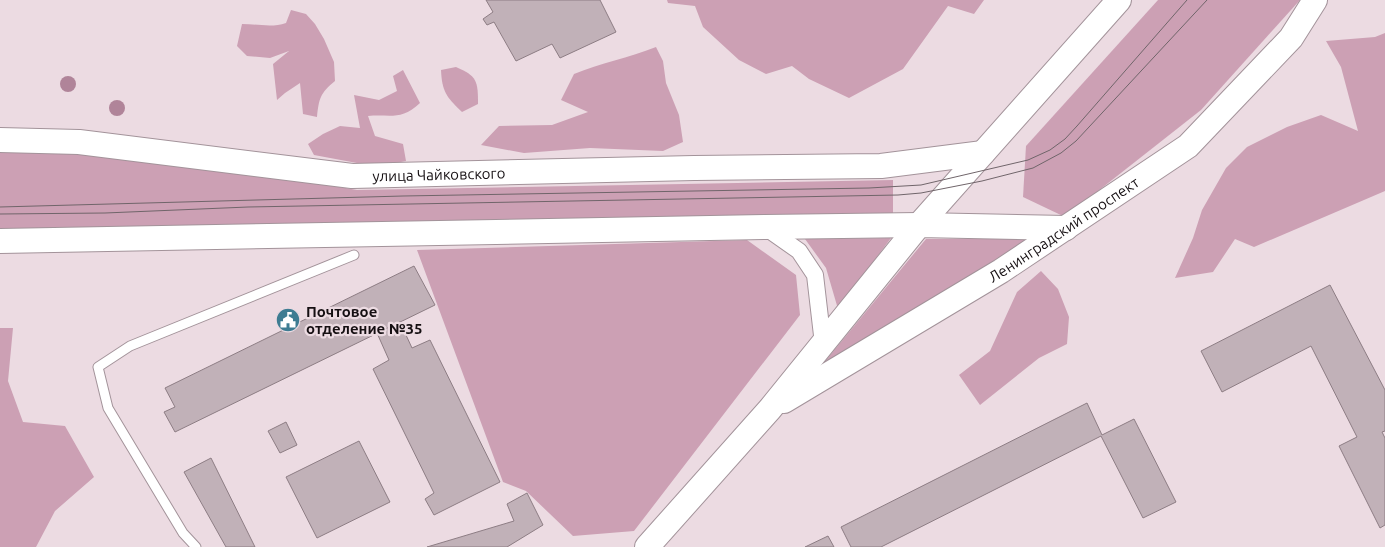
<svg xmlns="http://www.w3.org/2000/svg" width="1385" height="547" font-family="Ubuntu,sans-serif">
	<rect width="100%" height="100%" fill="#ecdbe2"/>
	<g fill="#cca0b4">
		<path d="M 667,0 L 984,0 L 974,14 L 948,6 L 903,69 L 849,98 L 809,79 L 792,66 L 766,74 L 739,60 L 703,27 L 695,6 L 668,3 Z"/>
		<path d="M 1158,0 L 1300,0 L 1201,110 L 1065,217 L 1023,197 L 1026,146 Z"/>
		<path d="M 291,10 L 306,14 L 315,24 L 324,39 L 334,62 L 335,81 C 320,93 319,99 317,117 L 303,114 L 300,83 L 285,93 L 277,100 L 273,64 L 289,51 L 270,58 L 247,56 L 237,46 L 242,24 C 257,24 272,28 286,23 Z"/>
		<path d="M 1385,33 L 1385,191 L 1254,247 L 1235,239 L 1213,272 L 1175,278 L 1193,238 L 1202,210 L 1226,168 L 1247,147 L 1287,127 L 1321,115 L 1358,131 L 1341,67 L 1326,41 L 1375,37 Z"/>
		<path d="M 656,47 L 663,61 L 666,83 L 679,115 L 683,142 L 663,151 L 590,148 L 524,153 L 481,145 L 499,126 L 552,125 L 588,112 L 561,100 L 574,74 C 600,63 629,58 656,47 Z"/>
		<path d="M 456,67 C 477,76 478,81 478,104 L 462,112 C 446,97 442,91 441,70 Z"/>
		<path d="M 403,70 L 420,103 C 401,121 391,114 368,116 L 375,136 L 403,144 L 406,161 L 385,165 L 357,163 L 314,155 L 308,144 L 323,134 L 340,126 L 360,128 L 354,95 L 379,100 L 397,91 L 393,76 Z"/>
		<path d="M 0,152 L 171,157 L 357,190 L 893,180 L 893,214 L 0,229 Z"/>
		<path d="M 891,238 L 838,309 L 826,268 L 805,239 Z"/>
		<path d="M 926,239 L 1030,239 L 822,365 Z"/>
		<path d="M 747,240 L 796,275 L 800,315 L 634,531 L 573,536 L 526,491 L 503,482 L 417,250 Z"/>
		<path d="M 1041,271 L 1058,289 L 1069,317 L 1067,344 L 1039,358 L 980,405 L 959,375 L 990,351 L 1017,292 Z"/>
		<path d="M 0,328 L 13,328 L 8,381 L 23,422 L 65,426 L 94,477 L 55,511 L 36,547 L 0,547 Z"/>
	</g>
	<g fill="#c1b1b8" stroke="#8d7d84">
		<path d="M 486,0 L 600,0 L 616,32 L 560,58 L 552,44 L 516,61 L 494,22 L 487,25 L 483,19 L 493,12 Z"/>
		<path d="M 414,266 L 435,305 L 175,432 L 164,412 L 175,407 L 165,388 Z"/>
		<path d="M 1330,285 L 1385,390 L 1385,431 L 1382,432 L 1385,438 L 1385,525 L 1380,528 L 1339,446 L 1357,437 L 1311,346 L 1222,392 L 1201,351 Z"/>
		<path d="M 400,322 L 412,348 L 430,340 L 500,482 L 434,515 L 425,499 L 434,493 L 373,369 L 389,360 L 377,333 Z"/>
		<path d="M 1087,403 L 1102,435 L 1134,419 L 1176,502 L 1143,518 L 1101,436 L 881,547 L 851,547 L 841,527 Z"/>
		<path d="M 286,422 L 297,445 L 280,453 L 268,431 Z"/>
		<path d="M 359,441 L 390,502 L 317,538 L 286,477 Z"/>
		<path d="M 211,458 L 255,547 L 226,547 L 184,472 Z"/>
		<path d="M 527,493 L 543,525 L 507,547 L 427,547 L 514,521 L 507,504 Z"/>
		<path d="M 828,536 L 834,547 L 805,547 Z"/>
	</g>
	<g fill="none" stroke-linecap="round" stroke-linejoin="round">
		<g stroke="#a3939a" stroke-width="11">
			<path id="lane" d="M 196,547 L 183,533 L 108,408 L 98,367 L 130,346 L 354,255"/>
		</g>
		<g stroke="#a3939a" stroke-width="18">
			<path id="street" d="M 765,227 L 799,251 L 815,275 L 823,344"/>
		</g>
		<g stroke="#a3939a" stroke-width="26">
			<g id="secondary">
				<path id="s1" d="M 0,140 L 79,142 L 352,176 L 694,168 L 881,166 L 983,153"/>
				<path d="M 0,241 L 765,227 L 919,225 L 1066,228"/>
				<path id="s2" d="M 784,401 L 1001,271 L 1188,146 L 1291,38 L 1315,0"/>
				<path d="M 647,547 L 770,409 L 919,225 L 1119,0"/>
			</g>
		</g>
		<use href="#lane" stroke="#fff" stroke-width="9"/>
		<use href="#street" stroke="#fff" stroke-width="16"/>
		<use href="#secondary" stroke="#fff" stroke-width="24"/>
		<g stroke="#70656a" stroke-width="1">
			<path d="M 0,207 L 403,196 L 869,188 L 921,185 L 1028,160 L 1050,150 L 1065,139 L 1077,126 L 1187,0"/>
			<path d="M 0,214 L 105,213 L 248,207 L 898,195 L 921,193 L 982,181 L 1033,168 L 1061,153 L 1076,141 L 1207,0"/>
		</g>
	</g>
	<g fill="#b08499">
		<circle cx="68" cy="84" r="8"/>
		<circle cx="117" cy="108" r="8"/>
	</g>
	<defs>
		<g id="civic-disc" transform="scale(1.25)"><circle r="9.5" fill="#3e7c92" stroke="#ecdbe2"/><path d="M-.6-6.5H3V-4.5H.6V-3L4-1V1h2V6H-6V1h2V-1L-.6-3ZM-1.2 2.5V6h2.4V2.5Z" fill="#fff"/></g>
	</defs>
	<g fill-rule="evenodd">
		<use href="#civic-disc" x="288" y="320"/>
	</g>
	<g text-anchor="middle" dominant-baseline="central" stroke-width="4.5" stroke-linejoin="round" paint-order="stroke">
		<g font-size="15" fill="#150f12" stroke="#ecdbe2">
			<text stroke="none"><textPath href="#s1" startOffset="441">улица Чайковского</textPath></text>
			<text stroke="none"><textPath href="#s2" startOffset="328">Ленинградский проспект</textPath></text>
		</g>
		<g font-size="15" font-weight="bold" fill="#150f12" stroke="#ecdbe2" text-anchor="start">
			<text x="306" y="311">Почтовое<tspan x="306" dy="17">отделение №35</tspan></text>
		</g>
	</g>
</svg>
